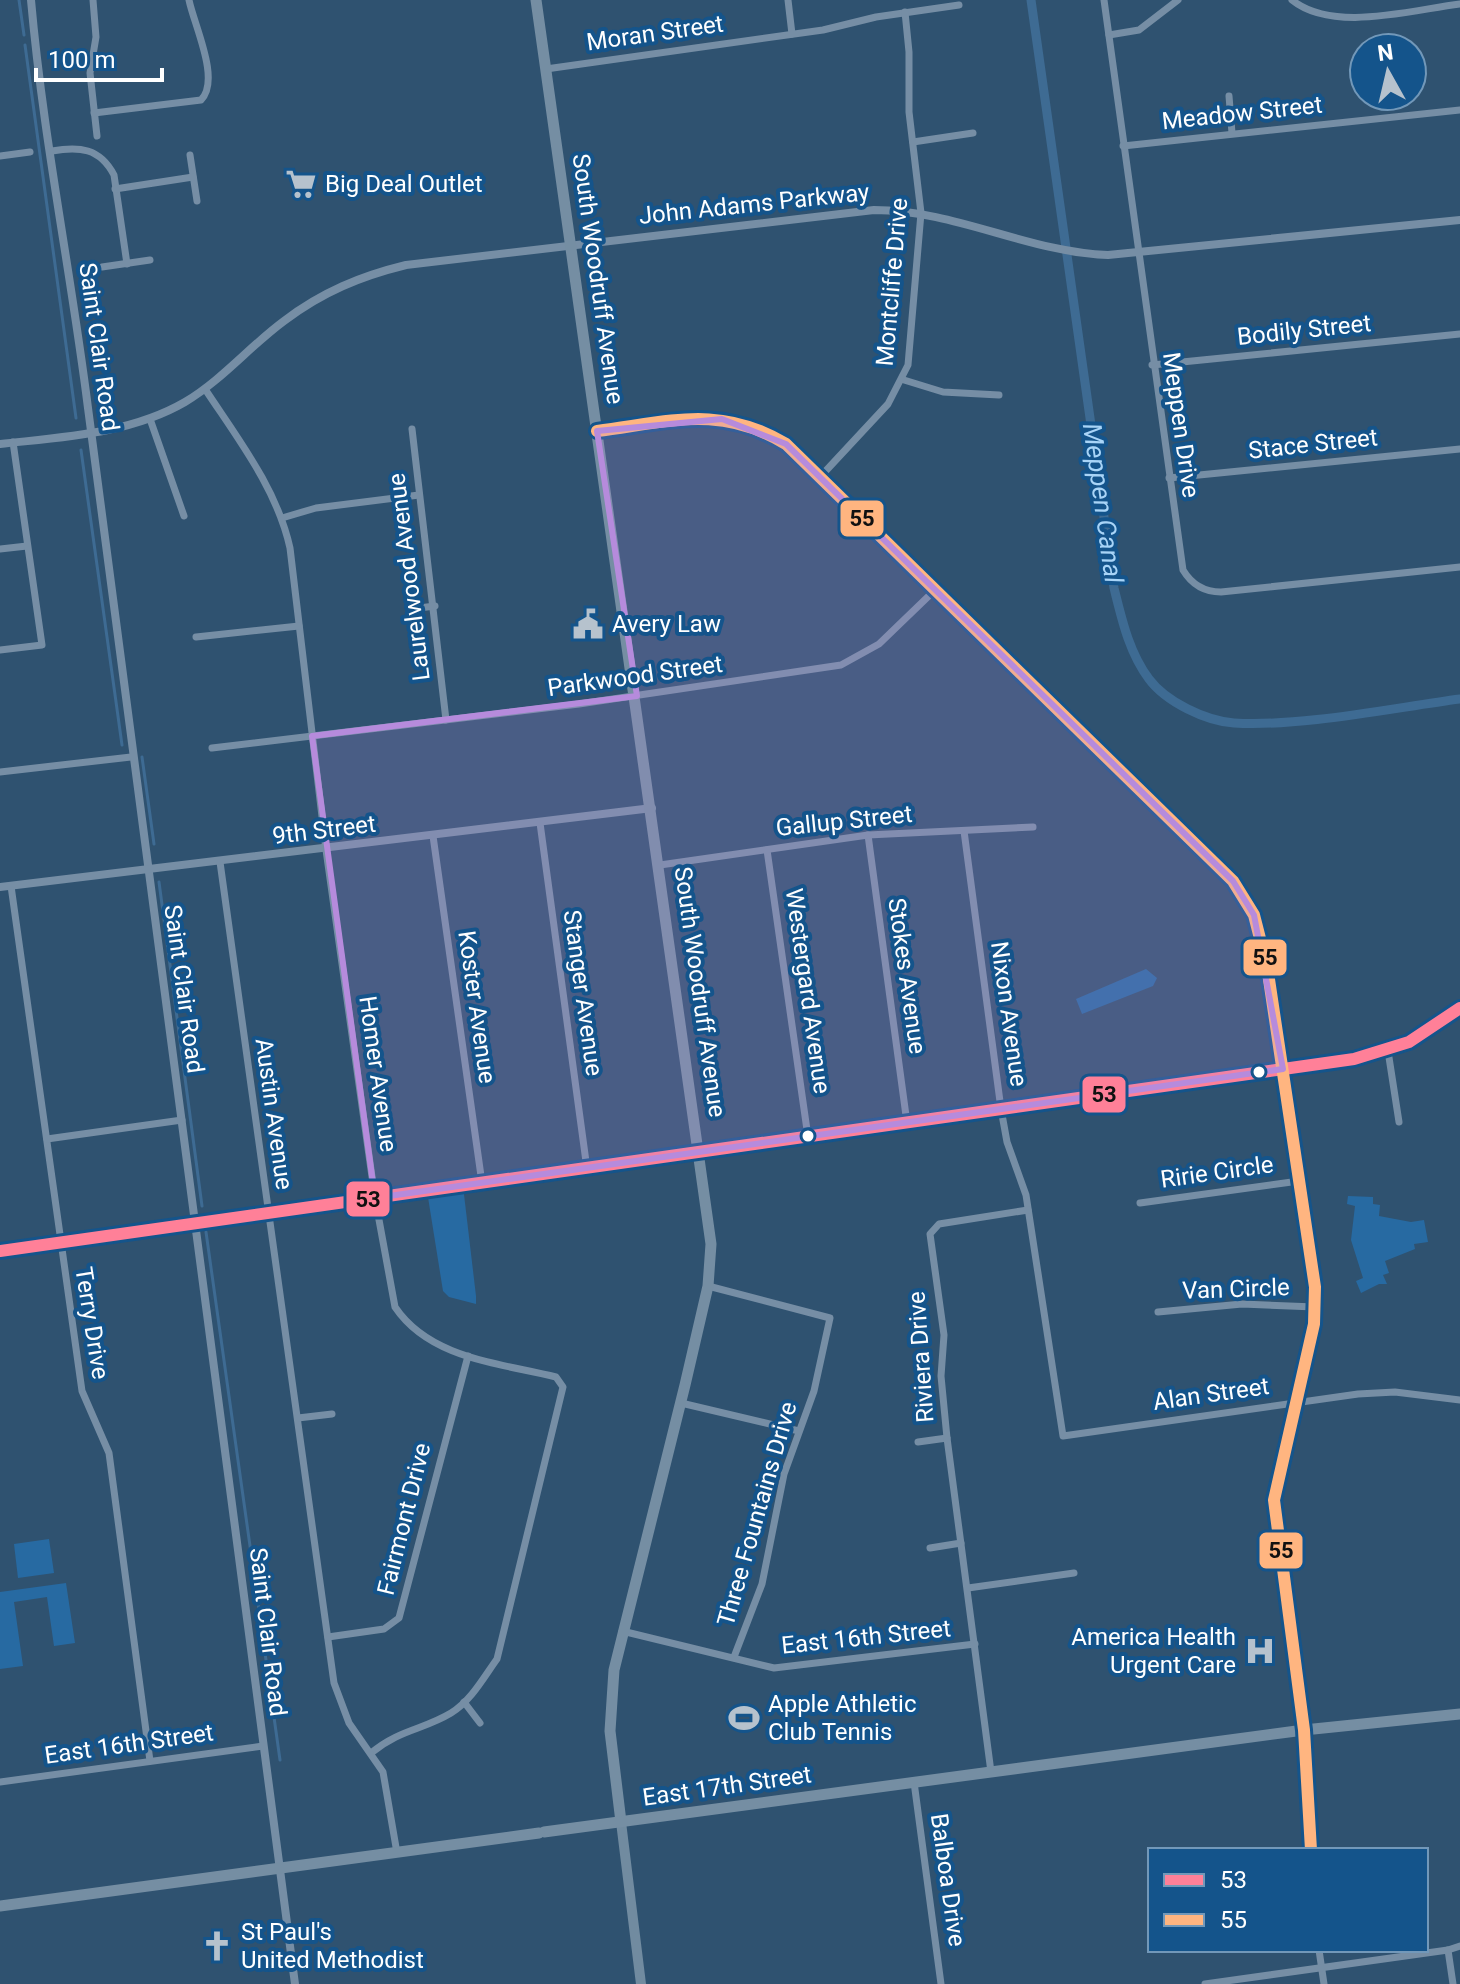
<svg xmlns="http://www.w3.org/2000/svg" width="1460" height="1984" font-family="Roboto,sans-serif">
	<rect width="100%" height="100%" fill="#2f5270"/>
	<g fill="#276aa2">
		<path d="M 1146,969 L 1157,978 L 1153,986 L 1082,1014 L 1076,999 Z"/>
		<path d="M 463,1186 L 476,1296 L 476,1304 L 449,1297 L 443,1291 L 427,1191 Z"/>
		<path d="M 1348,1196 L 1373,1197 L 1373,1204 L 1380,1205 L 1379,1216 L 1411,1222 L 1424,1220 L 1428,1242 L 1414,1244 L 1415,1249 L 1385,1261 L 1389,1273 L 1383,1275 L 1387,1284 L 1379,1284 L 1361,1293 L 1356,1281 L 1363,1278 L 1351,1240 L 1355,1206 L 1347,1204 Z"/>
		<path d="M 49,1539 L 54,1573 L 18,1578 L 14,1544 Z"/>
		<path d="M 66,1583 L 75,1643 L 54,1646 L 47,1597 L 14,1602 L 23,1666 L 0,1669 L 0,1592 Z"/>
	</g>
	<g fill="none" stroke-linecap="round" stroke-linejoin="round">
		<g stroke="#3e6b93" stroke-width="3">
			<path d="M 19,0 L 24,35"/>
			<path d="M 25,45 L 76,418"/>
			<path d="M 81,450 L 122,745"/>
			<path d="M 142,757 L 154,844"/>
			<path d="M 159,882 L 202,1206"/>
			<path d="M 206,1232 L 280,1760"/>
		</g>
		<path stroke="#3e6b93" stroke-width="9" d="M 1031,0 L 1114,588 C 1122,620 1129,652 1149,679 C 1166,702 1206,721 1234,723 C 1301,727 1392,708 1460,699"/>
		<g stroke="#768ea5" stroke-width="7">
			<path d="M 93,0 L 96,37 L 90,73 L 97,136"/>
			<path d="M 788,0 L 792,34"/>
			<path d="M 1104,0 L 1183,570 C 1192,585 1204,592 1221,592 L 1460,567"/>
			<path d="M 1292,0 C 1333,33 1411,10 1460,4"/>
			<path d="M 1109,35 L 1139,30 L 1178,0"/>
			<path d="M 546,69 L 823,30 L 876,17 L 959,5"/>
			<path d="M 1229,96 L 1232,133"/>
			<path d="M 94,113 L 201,100 C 221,80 194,25 189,0"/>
			<path d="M 913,142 L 973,133"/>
			<path d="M 1123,146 L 1460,110"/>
			<path d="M 52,151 C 79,146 100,148 114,175 L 127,264"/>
			<path d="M 190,155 L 197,201"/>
			<path d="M 0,156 L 30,152"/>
			<path d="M 115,189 L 193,177"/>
			<path d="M 102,267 L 150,260"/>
			<path d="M 1152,365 L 1460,334"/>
			<path d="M 904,380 L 943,392 L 999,395"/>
			<path d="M 205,389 C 238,439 277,489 290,548 L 326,850 L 375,1198 L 395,1307 C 430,1359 500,1363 556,1377 L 563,1387 L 497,1659 C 484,1677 471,1701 451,1713 C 423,1730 400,1729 371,1753"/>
			<path d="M 150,419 L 184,516"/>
			<path d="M 412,429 L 446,720"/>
			<path d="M 821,476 L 888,404 L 908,365 L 921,213 L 909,112 L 909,52 L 905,12"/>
			<path d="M 1169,478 L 1460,449"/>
			<path d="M 282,518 L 316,508 L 419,495"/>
			<path d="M 0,549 L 27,546"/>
			<path d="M 411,609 L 435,606"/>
			<path d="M 196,637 L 299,626"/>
			<path d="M 0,650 L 42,645 L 13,442"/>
			<path d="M 212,748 L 579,704 L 841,665 L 879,644 L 936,589"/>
			<path d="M 0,772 L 131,757"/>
			<path d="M 540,823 L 587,1169"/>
			<path d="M 964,831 L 1001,1109 L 1007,1142 L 1026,1195 L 1063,1436 L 1358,1394 L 1395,1392 L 1460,1400"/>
			<path d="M 868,835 L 907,1123"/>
			<path d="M 433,836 L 482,1183"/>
			<path d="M 767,850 L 808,1137"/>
			<path d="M 220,862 L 334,1683 L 349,1723 L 383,1772 L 397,1853"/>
			<path d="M 660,865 L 868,835 L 1033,827"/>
			<path d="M 11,886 L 82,1391 L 109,1453 L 150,1761"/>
			<path d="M 1388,1051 L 1399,1122"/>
			<path d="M 47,1139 L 182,1120"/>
			<path d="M 1140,1203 L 1299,1181"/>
			<path d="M 708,1286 L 830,1318 L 814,1391 L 784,1474 L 762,1584 L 734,1657"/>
			<path d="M 1158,1312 L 1242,1304 L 1315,1307"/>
			<path d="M 681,1403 L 799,1431"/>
			<path d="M 298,1418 L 332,1414"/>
			<path d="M 918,1442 L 947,1438"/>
			<path d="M 930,1548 L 961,1543"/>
			<path d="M 968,1588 L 1074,1573"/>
			<path d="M 622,1631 L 774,1668 L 975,1644"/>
			<path d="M 328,1637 L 384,1629 L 399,1618 L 468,1356"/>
			<path d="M 464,1702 L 480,1723"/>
			<path d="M 1304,1730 L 1311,1850"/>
			<path d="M 991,1772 L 947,1438 L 941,1376 L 944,1335 L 930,1234 L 939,1224 L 1028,1210"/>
			<path d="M 0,1782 L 263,1746"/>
			<path d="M 914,1782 L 941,1984"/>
			<path d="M 1319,1950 L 1324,1984"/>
			<path d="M 1448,1950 L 1453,1984"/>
			<path d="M 1205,1984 L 1448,1950 L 1460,1946"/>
		</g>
		<g stroke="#768ea5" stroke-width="8">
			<path d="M 31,0 C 43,137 71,272 88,408 C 156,934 227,1459 295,1984"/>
			<path d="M 597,431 C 669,422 720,404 786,444 L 1233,881 C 1253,908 1261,934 1267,966 L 1315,1287 L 1314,1324 L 1274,1500 L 1304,1730"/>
			<path d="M 0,444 C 62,437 130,434 185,402 C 222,380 250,346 284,321 C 322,292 361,276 406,265 L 874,210 C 956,210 1027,252 1108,255 L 1460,220"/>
			<path d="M 0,887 L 652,808"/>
			<path d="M 0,1251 L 1354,1059 L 1409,1042 L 1460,1008"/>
		</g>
		<path stroke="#718ba0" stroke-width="10" d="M 621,1822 L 641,1984"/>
		<g stroke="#758ea3" stroke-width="11">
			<path d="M 536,0 L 711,1244 L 708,1286 L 685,1385 L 614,1670 L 610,1731 L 621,1822"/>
			<path d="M 544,1832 L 1304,1730 L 1460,1714"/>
			<path d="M 0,1906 L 539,1833"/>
		</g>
		<g stroke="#14548b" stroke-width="18">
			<path id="bus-1" d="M 0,1251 L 1354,1059 L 1409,1042 L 1460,1008"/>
		</g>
		<g stroke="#14548b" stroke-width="18">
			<path id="bus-2" d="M 597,431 C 669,422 720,404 786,444 L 1233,881 L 1254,915 L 1267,966 L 1315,1287 L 1314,1324 L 1274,1500 L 1304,1730 L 1311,1850"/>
		</g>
		<use href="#bus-1" stroke="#ff8098" stroke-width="12"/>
		<use href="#bus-2" stroke="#ffb580" stroke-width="12"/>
	</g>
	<path fill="#b68bdc" fill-opacity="0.2" stroke="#b68bdc" stroke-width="6" stroke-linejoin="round" d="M 722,419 L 786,444 L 1233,881 L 1254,915 L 1283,1069 L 375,1198 L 312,736 L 637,696 L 597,431 Z"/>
	<defs>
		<g id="supermarket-bare" transform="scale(2.4)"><path d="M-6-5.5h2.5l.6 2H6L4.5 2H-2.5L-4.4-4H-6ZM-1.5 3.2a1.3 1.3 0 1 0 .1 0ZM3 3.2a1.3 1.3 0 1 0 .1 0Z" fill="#b6c2cd" stroke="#14548b" stroke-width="2.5" paint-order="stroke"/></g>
		<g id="civic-bare" transform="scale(2.4)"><path d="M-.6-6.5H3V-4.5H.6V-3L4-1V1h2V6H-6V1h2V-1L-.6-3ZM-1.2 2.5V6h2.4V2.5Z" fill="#b6c2cd" stroke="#14548b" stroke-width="2.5" paint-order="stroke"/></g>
		<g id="hospital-bare" transform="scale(2.4)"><path d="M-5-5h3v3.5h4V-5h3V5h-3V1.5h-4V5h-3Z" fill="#b6c2cd" stroke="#14548b" stroke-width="2.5" paint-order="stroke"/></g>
		<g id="stadium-bare" transform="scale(2.4)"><path d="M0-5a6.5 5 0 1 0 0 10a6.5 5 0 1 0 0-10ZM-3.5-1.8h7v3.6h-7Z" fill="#b6c2cd" stroke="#14548b" stroke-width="2.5" paint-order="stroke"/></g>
		<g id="church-bare" transform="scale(2.4)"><path d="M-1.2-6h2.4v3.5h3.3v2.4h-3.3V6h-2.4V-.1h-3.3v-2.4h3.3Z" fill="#b6c2cd" stroke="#14548b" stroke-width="2.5" paint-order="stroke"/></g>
	</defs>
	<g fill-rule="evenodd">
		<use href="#supermarket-bare" x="301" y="184"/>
		<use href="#civic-bare" x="588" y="624"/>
		<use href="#hospital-bare" x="1260" y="1651"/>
		<use href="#stadium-bare" x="744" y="1718"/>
		<use href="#church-bare" x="217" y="1946"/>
	</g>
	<g fill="#fff" stroke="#14548b" stroke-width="3">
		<circle cx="1259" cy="1072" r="7"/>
		<circle cx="808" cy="1136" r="7"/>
	</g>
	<g text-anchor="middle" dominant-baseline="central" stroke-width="8" stroke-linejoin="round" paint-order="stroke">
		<g font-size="24" fill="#fff" stroke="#14548b">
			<text transform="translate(655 33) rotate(-8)">Moran Street</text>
			<text transform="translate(1242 113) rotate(-6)">Meadow Street</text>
			<text transform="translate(754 204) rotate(-6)">John Adams Parkway</text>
			<text transform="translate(598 279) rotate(82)">South Woodruff Avenue</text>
			<text transform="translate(892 282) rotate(-85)">Montcliffe Drive</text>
			<text transform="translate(1304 330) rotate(-6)">Bodily Street</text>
			<text transform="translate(99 347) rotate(82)">Saint Clair Road</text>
			<text transform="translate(1181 425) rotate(82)">Meppen Drive</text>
			<text transform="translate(1313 444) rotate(-6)">Stace Street</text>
			<text transform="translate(409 577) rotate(-97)">Laurelwood Avenue</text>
			<text transform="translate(635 676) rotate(-8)">Parkwood Street</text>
			<text transform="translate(844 821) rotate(-6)">Gallup Street</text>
			<text transform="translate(324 830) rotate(-7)">9th Street</text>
			<text transform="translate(907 976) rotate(82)">Stokes Avenue</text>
			<text transform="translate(184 989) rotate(82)">Saint Clair Road</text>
			<text transform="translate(808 991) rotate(82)">Westergard Avenue</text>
			<text transform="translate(700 992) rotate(82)">South Woodruff Avenue</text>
			<text transform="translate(583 993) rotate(82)">Stanger Avenue</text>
			<text transform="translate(477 1007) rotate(82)">Koster Avenue</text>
			<text transform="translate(1009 1014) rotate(82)">Nixon Avenue</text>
			<text transform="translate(378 1074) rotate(82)">Homer Avenue</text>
			<text transform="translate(274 1114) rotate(82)">Austin Avenue</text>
			<text transform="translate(1217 1172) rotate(-8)">Ririe Circle</text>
			<text transform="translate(1236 1289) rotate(-2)">Van Circle</text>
			<text transform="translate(92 1323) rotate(81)">Terry Drive</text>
			<text transform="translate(921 1357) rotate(-94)">Riviera Drive</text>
			<text transform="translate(1211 1394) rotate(-8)">Alan Street</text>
			<text transform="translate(757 1514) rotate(-74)">Three Fountains Drive</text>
			<text transform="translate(404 1519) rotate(-76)">Fairmont Drive</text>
			<text transform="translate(268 1632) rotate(83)">Saint Clair Road</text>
			<text transform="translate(866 1637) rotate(-6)">East 16th Street</text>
			<text transform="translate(129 1744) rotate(-8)">East 16th Street</text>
			<text transform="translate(727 1786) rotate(-8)">East 17th Street</text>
			<text transform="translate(948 1880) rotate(82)">Balboa Drive</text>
		</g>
		<g font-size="24" fill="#fff" stroke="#14548b" text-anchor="start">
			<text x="325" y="184">Big Deal Outlet</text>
			<text x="612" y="624">Avery Law</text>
			<text x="1236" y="1637" text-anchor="end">America Health<tspan x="1236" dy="28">Urgent Care</tspan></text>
			<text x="768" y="1704">Apple Athletic<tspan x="768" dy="28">Club Tennis</tspan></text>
			<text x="241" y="1932">St Paul's<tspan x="241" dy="28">United Methodist</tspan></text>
		</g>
		<g font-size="26" font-style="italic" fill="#a8d4f7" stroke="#14548b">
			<text transform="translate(1103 503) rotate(82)">Meppen Canal</text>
		</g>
	</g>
	<g stroke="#14548b" stroke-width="3">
		<rect x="839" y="499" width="46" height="39" rx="8" fill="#ffb580"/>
		<rect x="1242" y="938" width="46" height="39" rx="8" fill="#ffb580"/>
		<rect x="1081" y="1075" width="46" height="39" rx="8" fill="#ff8098"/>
		<rect x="345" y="1180" width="46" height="38" rx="8" fill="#ff8098"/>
		<rect x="1258" y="1531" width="46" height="39" rx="8" fill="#ffb580"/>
	</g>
	<g font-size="22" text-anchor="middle" font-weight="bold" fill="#111">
		<text x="862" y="526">55</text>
		<text x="1265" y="965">55</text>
		<text x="1104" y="1102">53</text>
		<text x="368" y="1207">53</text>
		<text x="1281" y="1558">55</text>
	</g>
	<rect x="1148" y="1848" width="280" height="104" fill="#14548b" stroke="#7298b9" stroke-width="2"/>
	<rect x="1164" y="1874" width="40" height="12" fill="#ff8098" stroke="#7298b9" stroke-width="2"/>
	<text x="1220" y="1888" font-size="24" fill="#ffffff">53</text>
	<rect x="1164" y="1914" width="40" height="12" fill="#ffb580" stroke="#7298b9" stroke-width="2"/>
	<text x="1220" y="1928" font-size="24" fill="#ffffff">55</text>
	<g transform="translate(1388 72) rotate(352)"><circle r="38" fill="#14548b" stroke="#7298b9" stroke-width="2"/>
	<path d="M0-6L14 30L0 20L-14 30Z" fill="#b6c2cd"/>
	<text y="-12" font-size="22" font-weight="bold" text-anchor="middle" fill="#ffffff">N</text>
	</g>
	<path d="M36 68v12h126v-12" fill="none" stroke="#ffffff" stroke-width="4"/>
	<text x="48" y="68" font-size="24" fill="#ffffff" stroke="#14548b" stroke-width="6" paint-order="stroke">100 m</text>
</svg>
